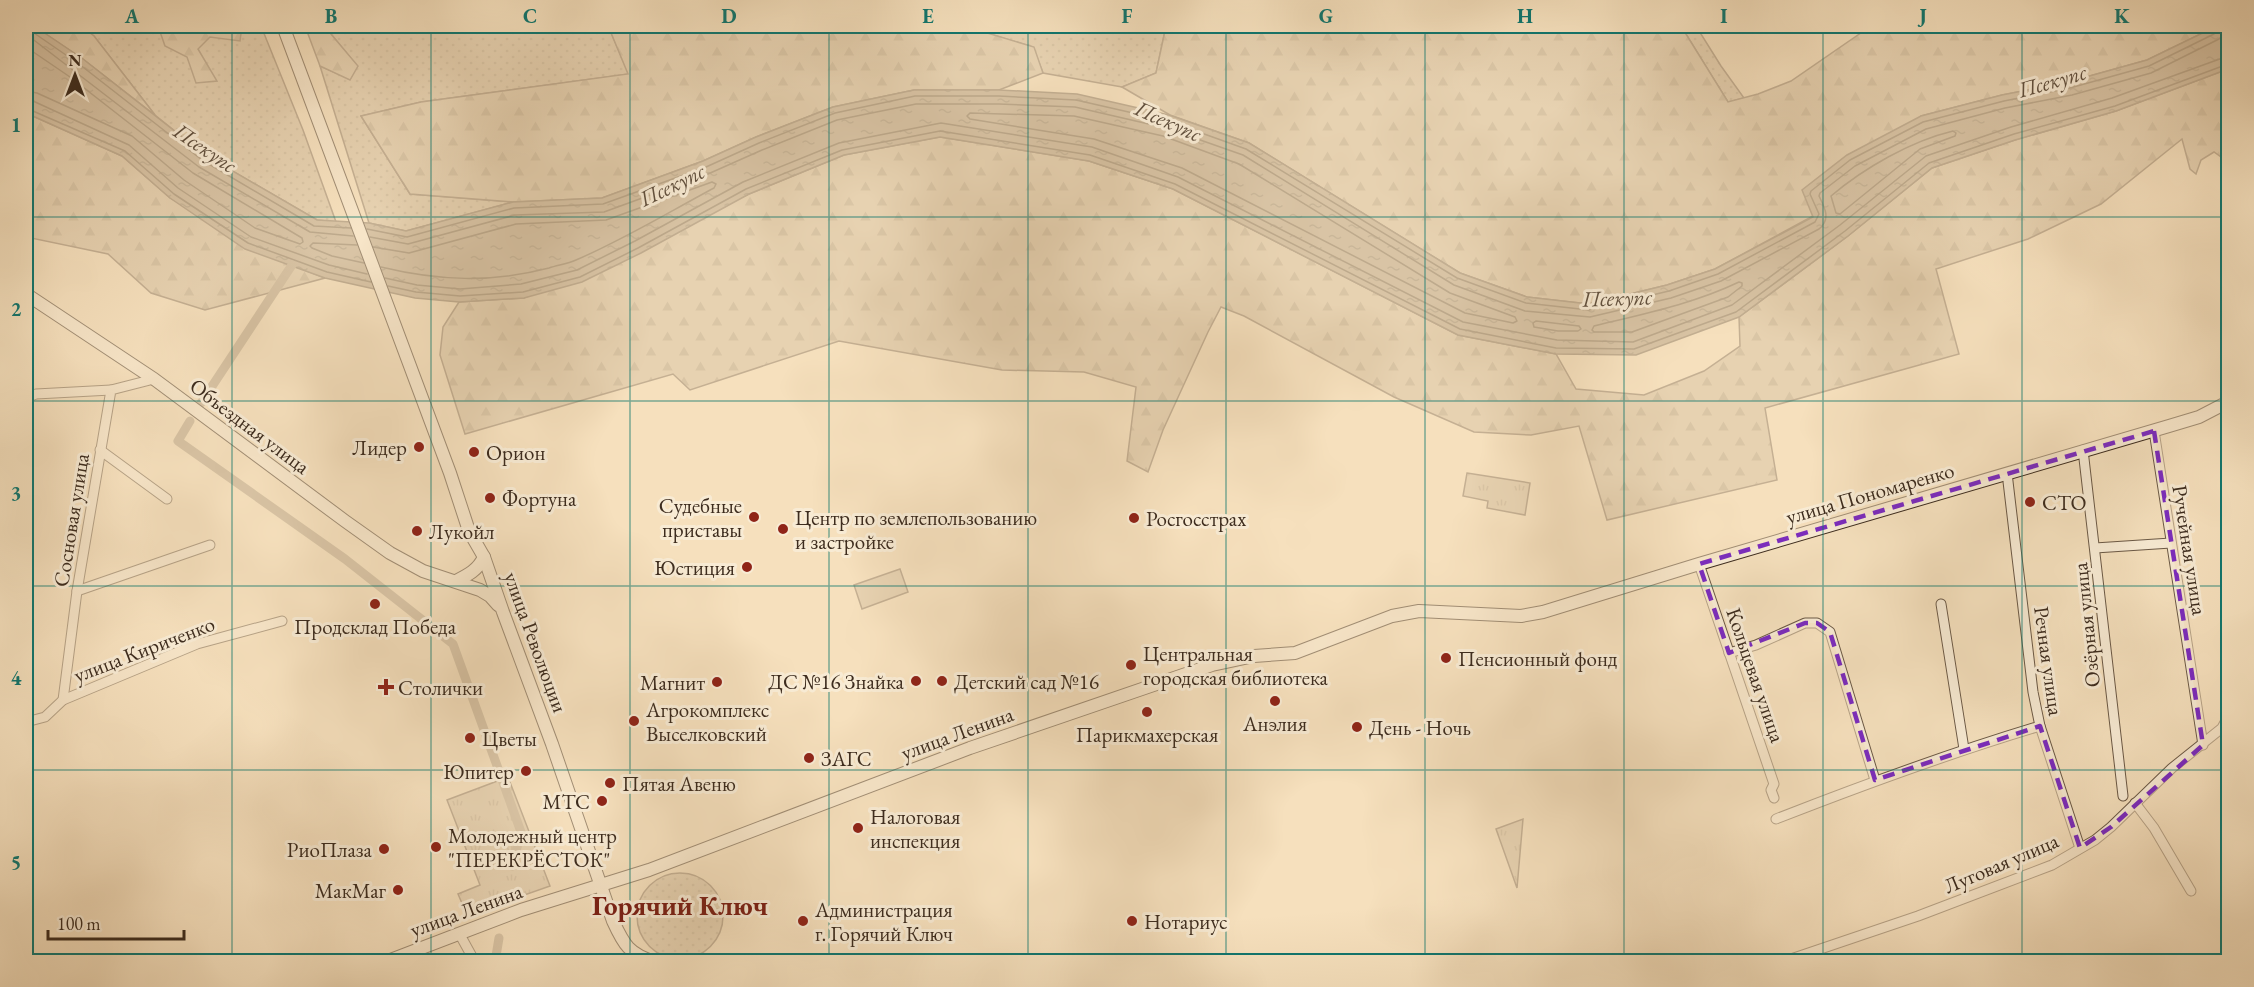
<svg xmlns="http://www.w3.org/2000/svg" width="2254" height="987" font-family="'EB Garamond',serif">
	<defs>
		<pattern id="grass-dots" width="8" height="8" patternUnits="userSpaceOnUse" patternTransform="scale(1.5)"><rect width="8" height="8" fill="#d6c1a2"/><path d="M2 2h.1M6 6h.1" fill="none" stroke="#b9a68b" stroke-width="1.8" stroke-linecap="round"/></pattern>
		<pattern id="forest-firs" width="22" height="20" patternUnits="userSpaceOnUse" patternTransform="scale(1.5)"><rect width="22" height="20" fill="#d6c1a2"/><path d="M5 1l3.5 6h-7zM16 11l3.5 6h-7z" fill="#b9a68b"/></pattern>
		<pattern id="park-tufts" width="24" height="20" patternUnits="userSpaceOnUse" patternTransform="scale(1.5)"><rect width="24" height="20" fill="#d6c1a2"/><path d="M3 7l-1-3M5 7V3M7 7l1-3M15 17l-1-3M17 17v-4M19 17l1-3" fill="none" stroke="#b9a68b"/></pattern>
		<pattern id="water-ripples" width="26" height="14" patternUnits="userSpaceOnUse" patternTransform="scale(1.5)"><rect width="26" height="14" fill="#b6a387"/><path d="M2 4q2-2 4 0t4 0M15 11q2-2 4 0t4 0" fill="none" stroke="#95856e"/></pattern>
	</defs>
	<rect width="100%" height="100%" fill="#f5e0bd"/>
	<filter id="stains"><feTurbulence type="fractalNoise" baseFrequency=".00333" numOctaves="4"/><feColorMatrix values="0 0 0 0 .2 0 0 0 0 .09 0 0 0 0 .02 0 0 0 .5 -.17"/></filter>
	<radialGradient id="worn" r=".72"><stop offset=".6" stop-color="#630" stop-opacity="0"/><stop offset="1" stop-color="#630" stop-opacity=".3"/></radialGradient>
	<g fill="url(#grass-dots)" stroke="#8a7660" stroke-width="1.5">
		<path d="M 81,26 L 261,26 L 303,130 L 336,222 L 317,220 L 205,155 L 155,115 L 94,36 Z"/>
		<path d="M 328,26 L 592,26 L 609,28 L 629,74 L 421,102 L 361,116 L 410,194 L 513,202 L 406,231 L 369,223 L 320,66 L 350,79 L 357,66 L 331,34 Z"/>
		<path d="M 964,26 L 1166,26 L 1156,73 L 1122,87 L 1043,73 L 1033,47 Z"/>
		<path d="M 1681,26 L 1696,26 L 1721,66 L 1744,98 L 1728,102 Z"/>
		<circle cx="680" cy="916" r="43"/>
	</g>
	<g fill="url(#forest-firs)" stroke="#8a7660" stroke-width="1.5">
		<path d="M 34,26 L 81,26 L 94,36 L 155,115 L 83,59 Z"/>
		<path d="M 158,26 L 242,26 L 240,41 L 210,37 L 198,49 L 217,81 L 196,83 L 187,57 L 165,46 Z"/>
		<path d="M 305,26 L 328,26 L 331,34 L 358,66 L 350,80 L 320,66 Z"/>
		<path d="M 592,26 L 964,26 L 1034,47 L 1043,73 L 999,90 L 914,90 L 833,107 L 756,137 L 703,161 L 602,198 L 513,202 L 410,194 L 361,116 L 421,102 L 628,74 L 609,28 Z"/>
		<path d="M 1166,26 L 1681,26 L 1728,102 L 1758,94 L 1791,81 L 1871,26 L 2217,26 L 2147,60 L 2068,82 L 2002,95 L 1921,116 L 1813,216 L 1715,269 L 1667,285 L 1589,304 L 1527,297 L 1460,273 L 1249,143 L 1170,115 L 1122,87 L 1156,73 Z"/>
		<path d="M 2228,69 L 2228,162 L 2214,152 L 2201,160 L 2196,174 L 2190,169 L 2182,139 L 2101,204 L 2028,239 L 1936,269 L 1959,354 L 1765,408 L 1777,480 L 1607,520 L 1579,426 L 1531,435 L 1474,432 L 1394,397 L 1244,316 L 1221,307 L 1208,332 L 1163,430 L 1148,472 L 1127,461 L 1136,387 L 1084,372 L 1002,370 L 839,341 L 690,390 L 673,374 L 465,434 L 440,355 L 443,327 L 459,302 L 524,298 L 749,194 L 844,155 L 940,137 L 1089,161 L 1173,189 L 1458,335 L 1556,354 L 1576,389 L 1644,395 L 1704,371 L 1740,346 L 1739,317 L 1848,236 L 1932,168 L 2015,140 L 2116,111 Z"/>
		<path d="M 26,113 L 122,156 L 170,198 L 292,265 L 325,278 L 205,310 L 151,293 L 108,254 L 26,237 Z"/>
	</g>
	<g fill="url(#park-tufts)" stroke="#8a7660" stroke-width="1.5">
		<path d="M 1467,473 L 1530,483 L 1525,515 L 1487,508 L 1488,501 L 1463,496 Z"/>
		<path d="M 508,777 L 550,886 L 467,915 L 458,894 L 480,885 L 447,800 Z"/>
		<path d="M 1523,819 L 1517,888 L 1496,829 Z"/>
	</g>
	<path fill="#d6c1a2" stroke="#8a7660" stroke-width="1.5" d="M 900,569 L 908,592 L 862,609 L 854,585 Z"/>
	<path fill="url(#water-ripples)" stroke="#86735d" stroke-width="1.5" d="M 26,26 L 34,26 L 83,59 L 205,155 L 317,220 L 369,223 L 406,231 L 513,202 L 602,198 L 703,161 L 756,137 L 833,107 L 914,90 L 999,90 L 1077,94 L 1169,115 L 1249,143 L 1460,273 L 1527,297 L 1589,304 L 1667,285 L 1715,269 L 1813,217 L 1802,190 L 1847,155 L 1921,116 L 2002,95 L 2068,82 L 2147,60 L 2217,26 L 2228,26 L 2228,69 L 2116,111 L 2015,140 L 1932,168 L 1848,236 L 1739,317 L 1636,355 L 1556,354 L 1458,335 L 1173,189 L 1089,161 L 940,137 L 844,155 L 749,194 L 641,253 L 582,282 L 524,298 L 459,302 L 415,298 L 325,278 L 245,249 L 170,198 L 122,156 L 26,113 Z"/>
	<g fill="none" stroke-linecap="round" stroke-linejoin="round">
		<g stroke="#7a6852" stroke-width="1.5">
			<path d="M 32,26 L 34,33 L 79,64 L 202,160 L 314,226 L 351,228"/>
			<path d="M 26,34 L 199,167 L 310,232 L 353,236"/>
			<path d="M 26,47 L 70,77 L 193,173 L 302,238 L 303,242 L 300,244 L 255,228 L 184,180 L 132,136 L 37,93 L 26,91"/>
			<path d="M 26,100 L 33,101 L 129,145 L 178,188 L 251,237 L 329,265 L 367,274"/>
			<path d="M 26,108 L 125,151 L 174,194 L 248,243 L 327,272 L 371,282"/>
			<path d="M 970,113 L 1074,116 L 1163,136 L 1239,164 L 1450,293 L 1515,317 L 1517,321 L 1513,323 L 1465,313 L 1182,168 L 1094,139 L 970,119 L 967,116 Z"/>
			<path d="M 1953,131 L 1956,133 L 1955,136 L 1920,149 L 1840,214 L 1836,213 L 1831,196 C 1864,168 1911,141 1953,131 Z"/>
			<path d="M 367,229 L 407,237 L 514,208 L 603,204 L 706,167 L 759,143 L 835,113 L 915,96 L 999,96 L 1076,100 L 1168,121 L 1246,149 L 1457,278 L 1526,303 L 1589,310 L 1669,291 L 1718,274 L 1815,222 L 1819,214 L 1810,194 L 1811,191 L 1850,160 L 1923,122 L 2004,101 L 2070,88 L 2149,66 L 2214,34 L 2218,26"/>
			<path d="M 370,237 L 408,244 L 515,215 L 604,212 L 708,174 L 762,150 L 837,120 L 916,104 L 999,104 L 1075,107 L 1166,128 L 1243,155 L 1454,285 L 1525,311 L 1590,317 L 1671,298 L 1721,281 L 1819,229 C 1831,219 1825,208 1819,196 L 1820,193 L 1855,166 L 1926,129 L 2005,108 L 2072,95 L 2151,73 L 2219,39 L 2224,34 L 2225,26"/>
			<path d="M 357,245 L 313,243 L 310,246 L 312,248 L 332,256 L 364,263"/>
			<path d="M 373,247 L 409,253 L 516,224 L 606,220 L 712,182 L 716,184 L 714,188 C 669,212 623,240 576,260 C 567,264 558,265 549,268 C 491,283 439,281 381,267"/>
			<path d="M 385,278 L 417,285 L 460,289 L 521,284 L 577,270 L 635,241 L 743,182 L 839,143 L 941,123 L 1092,147 L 1178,177 L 1463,322 L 1557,340 L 1633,342 L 1732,305 L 1840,225 L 1926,156 L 2011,127 L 2112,98 L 2228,56"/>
			<path d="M 1739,282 L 1742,283 L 1742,286 L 1728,297 L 1632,332 L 1594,332 L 1592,330 L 1594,326 C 1643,314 1693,304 1739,282 Z"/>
			<path d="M 388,286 L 416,292 L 460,296 L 523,292 L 580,277 L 638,248 L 746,189 L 842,150 L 940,131 L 1090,155 L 1175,184 L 1460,329 L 1556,348 L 1634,349 L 1736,312 L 1845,231 L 1929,163 L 2014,134 L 2115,106 L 2228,64"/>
			<path d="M 1536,321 L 1579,326 L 1581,329 L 1578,331 L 1558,331 L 1534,327 L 1533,323 Z"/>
		</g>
		<g stroke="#b6a387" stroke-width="9">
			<path d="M 201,403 L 292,265"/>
			<path d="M 190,421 L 178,441 L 345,559 L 453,644 L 521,832 L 512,866"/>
			<path d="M 495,962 L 499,938"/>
		</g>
		<g stroke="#6b5946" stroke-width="11">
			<g id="street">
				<path d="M 26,398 L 36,394 L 111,390"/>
				<path d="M 2154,431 L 2203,745"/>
				<path d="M 100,450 L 167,499"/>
				<path d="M 2083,450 L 2123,796"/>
				<path d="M 2007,473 L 2033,692 L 2040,726 L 2080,848"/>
				<path d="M 2095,548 L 2171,543"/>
				<path d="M 1699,564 L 1774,784 L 1771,790 L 1774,798"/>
				<path d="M 77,591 L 210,545"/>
				<path d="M 1941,604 L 1964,749"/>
				<path d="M 1729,653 L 1756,645 L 1805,623 L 1817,623 L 1830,632 L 1875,780"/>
				<path d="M 63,700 L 77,591 L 111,390 L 154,379"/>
				<path d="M 26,722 L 45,717 L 63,700 L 197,644 L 282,621"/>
				<path d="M 2135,803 L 2154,828 L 2191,891"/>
				<path d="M 1776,819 C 1863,785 1950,753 2040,726"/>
				<path d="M 2228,919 L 2228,920"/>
				<path d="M 459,933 L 475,962"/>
				<path d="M 1782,962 L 1918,916 L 2052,865 L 2095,840 L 2111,827 L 2172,768 L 2222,728 L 2228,717"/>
			</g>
		</g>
		<g stroke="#3d2c1e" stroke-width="14">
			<g id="secondary">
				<path d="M 283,26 L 450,473 L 469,531 L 484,557 L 503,612 L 552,744 L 613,921 C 624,945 629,954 655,962"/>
				<path d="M 26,294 L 154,379 L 345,521 L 390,553 L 423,571 L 480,590 L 490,596 L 498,605"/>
				<path d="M 456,581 C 468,575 478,570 484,557"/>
				<path d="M 385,962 L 521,910 L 649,870 L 970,748 L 1212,665 L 1254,656 L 1295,653 L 1392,616 L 1419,611 L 1521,616 L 1543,612 L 1699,564 L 2169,426 L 2199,417 L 2228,402"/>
			</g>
		</g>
		<use href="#street" stroke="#f8ebd4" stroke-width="9"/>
		<use href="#secondary" stroke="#f8ebd4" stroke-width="12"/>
	</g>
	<path d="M0 0H2254V987H0ZM 2154,431 L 2203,745 L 2111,827 L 2080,848 L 2040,726 L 1875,780 L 1830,632 L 1817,623 L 1805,623 L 1729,653 L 1699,564 Z" fill="#f5e0bd" fill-opacity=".55" fill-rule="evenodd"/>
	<path fill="none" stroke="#7b2cbf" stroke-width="4.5" stroke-dasharray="12 8" stroke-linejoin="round" d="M 2154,431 L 2203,745 L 2111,827 L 2080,848 L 2040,726 L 1875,780 L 1830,632 L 1817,623 L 1805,623 L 1729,653 L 1699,564 Z"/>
	<path fill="none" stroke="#0f766e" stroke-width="1.5" stroke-opacity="0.55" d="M 232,26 L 232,962M 431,26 L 431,962M 630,26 L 630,962M 829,26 L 829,962M 1028,26 L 1028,962M 1226,26 L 1226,962M 1425,26 L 1425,962M 1624,26 L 1624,962M 1823,26 L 1823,962M 2022,26 L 2022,962M 26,217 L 2228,217M 26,401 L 2228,401M 26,586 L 2228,586M 26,770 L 2228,770"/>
	<g fill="#8f2418" stroke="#f8ebd4" stroke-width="2">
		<circle cx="419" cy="447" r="6"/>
		<circle cx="474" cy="452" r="6"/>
		<circle cx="490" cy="498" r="6"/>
		<circle cx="2030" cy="502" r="6"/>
		<circle cx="754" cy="517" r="6"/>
		<circle cx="1134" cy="518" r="6"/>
		<circle cx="783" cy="529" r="6"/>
		<circle cx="417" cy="531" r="6"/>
		<circle cx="747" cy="567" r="6"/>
		<circle cx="375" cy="604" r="6"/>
		<circle cx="1446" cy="658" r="6"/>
		<circle cx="1131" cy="665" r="6"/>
		<circle cx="916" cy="681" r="6"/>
		<circle cx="942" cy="681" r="6"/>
		<circle cx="717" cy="682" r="6"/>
		<path d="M383 678h6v6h6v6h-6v6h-6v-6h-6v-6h6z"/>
		<circle cx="1275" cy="701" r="6"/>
		<circle cx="1147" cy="712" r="6"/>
		<circle cx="634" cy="721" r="6"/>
		<circle cx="1357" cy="727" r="6"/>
		<circle cx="470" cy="738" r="6"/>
		<circle cx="809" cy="758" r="6"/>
		<circle cx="526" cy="771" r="6"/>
		<circle cx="610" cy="783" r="6"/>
		<circle cx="602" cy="801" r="6"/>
		<circle cx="858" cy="828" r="6"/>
		<circle cx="436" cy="847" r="6"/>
		<circle cx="384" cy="849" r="6"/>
		<circle cx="398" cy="890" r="6"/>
		<circle cx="803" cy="921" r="6"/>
		<circle cx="1132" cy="921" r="6"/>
	</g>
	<g text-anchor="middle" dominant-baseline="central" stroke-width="6" stroke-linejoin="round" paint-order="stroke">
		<g font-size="21" fill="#3d2c1e" stroke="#f8ebd4">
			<text transform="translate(250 426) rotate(37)">Объездная улица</text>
			<text transform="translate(1870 493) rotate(-16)">улица Пономаренко</text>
			<text transform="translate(71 520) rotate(-81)">Сосновая улица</text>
			<text transform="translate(2190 550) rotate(81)">Ручейная улица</text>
			<text transform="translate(2086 625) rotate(-96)">Озёрная улица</text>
			<text transform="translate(536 642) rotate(70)">улица Революции</text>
			<text transform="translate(144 649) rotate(-21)">улица Кириченко</text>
			<text transform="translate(2049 661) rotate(82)">Речная улица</text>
			<text transform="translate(1756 675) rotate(71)">Кольцевая улица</text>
			<text transform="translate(957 733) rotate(-20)">улица Ленина</text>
			<text transform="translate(2001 863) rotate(-23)">Луговая улица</text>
			<text transform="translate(466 910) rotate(-20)">улица Ленина</text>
		</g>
		<g font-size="21" fill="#3d2c1e" stroke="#f8ebd4" text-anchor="start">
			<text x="407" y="447" text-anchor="end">Лидер</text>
			<text x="486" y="452">Орион</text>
			<text x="502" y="498">Фортуна</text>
			<text x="2042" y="502">СТО</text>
			<text x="742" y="505" text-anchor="end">Судебные<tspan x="742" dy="24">приставы</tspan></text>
			<text x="795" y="517">Центр по землепользованию<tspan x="795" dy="24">и застройке</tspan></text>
			<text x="1146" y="518">Росгосстрах</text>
			<text x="429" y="531">Лукойл</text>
			<text x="735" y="567" text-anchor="end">Юстиция</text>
			<text x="375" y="626" text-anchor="middle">Продсклад Победа</text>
			<text x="1143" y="653">Центральная<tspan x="1143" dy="24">городская библиотека</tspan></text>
			<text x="1458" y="658">Пенсионный фонд</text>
			<text x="904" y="681" text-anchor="end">ДС №16 Знайка</text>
			<text x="954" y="681">Детский сад №16</text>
			<text x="705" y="682" text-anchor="end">Магнит</text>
			<text x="398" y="687">Столички</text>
			<text x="646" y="709">Агрокомплекс<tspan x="646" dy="24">Выселковский</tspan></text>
			<text x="1275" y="723" text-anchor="middle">Анэлия</text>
			<text x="1369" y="727">День - Ночь</text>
			<text x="1147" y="734" text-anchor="middle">Парикмахерская</text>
			<text x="482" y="738">Цветы</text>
			<text x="821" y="758">ЗАГС</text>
			<text x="514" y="771" text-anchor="end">Юпитер</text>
			<text x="622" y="783">Пятая Авеню</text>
			<text x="590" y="801" text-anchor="end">МТС</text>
			<text x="870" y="816">Налоговая<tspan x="870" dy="24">инспекция</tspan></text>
			<text x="448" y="835">Молодежный центр<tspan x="448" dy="24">"ПЕРЕКРЁСТОК"</tspan></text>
			<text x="372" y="849" text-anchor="end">РиоПлаза</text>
			<text x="386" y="890" text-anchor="end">МакМаг</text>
			<text x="815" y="909">Администрация<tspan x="815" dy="24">г. Горячий Ключ</tspan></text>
			<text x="1144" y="921">Нотариус</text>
		</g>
		<g font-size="22" font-style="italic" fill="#61503e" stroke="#f8ebd4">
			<text transform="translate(2052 81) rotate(-16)">Псекупс</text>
			<text transform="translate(1168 121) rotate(24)">Псекупс</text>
			<text transform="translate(205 148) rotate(34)">Псекупс</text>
			<text transform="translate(672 185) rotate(-26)">Псекупс</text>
			<text transform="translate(1617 298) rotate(-2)">Псекупс</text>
		</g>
		<g font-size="27" font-weight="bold" fill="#7a1f14" stroke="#f8ebd4">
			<text x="680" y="905">Горячий Ключ</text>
		</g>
	</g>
	<rect width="2254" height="987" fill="none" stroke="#f5e0bd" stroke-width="66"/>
	<g transform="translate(75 75)" stroke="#f8ebd4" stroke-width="4.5" paint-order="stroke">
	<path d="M0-4.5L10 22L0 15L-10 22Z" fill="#3d2c1e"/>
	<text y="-9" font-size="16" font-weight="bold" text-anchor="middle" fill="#3d2c1e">N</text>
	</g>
	<path d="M48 930v9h136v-9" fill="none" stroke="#3d2c1e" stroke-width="3"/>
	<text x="57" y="930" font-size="18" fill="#3d2c1e" stroke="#f8ebd4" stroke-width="4.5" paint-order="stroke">100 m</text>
	<rect x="33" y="33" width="2188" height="921" fill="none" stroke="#0f766e" stroke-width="2"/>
	<g font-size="20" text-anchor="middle" font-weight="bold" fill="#0f766e">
		<text x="132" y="23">A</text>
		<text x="331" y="23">B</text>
		<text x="530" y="23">C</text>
		<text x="729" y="23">D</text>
		<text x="928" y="23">E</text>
		<text x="1127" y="23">F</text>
		<text x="1326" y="23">G</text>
		<text x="1525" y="23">H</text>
		<text x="1724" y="23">I</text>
		<text x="1923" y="23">J</text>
		<text x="2122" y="23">K</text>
		<text x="16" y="132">1</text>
		<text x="16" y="316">2</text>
		<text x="16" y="500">3</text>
		<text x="16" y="685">4</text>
		<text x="16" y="869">5</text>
	</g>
	<rect width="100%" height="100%" filter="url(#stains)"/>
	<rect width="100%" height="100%" fill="url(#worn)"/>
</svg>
